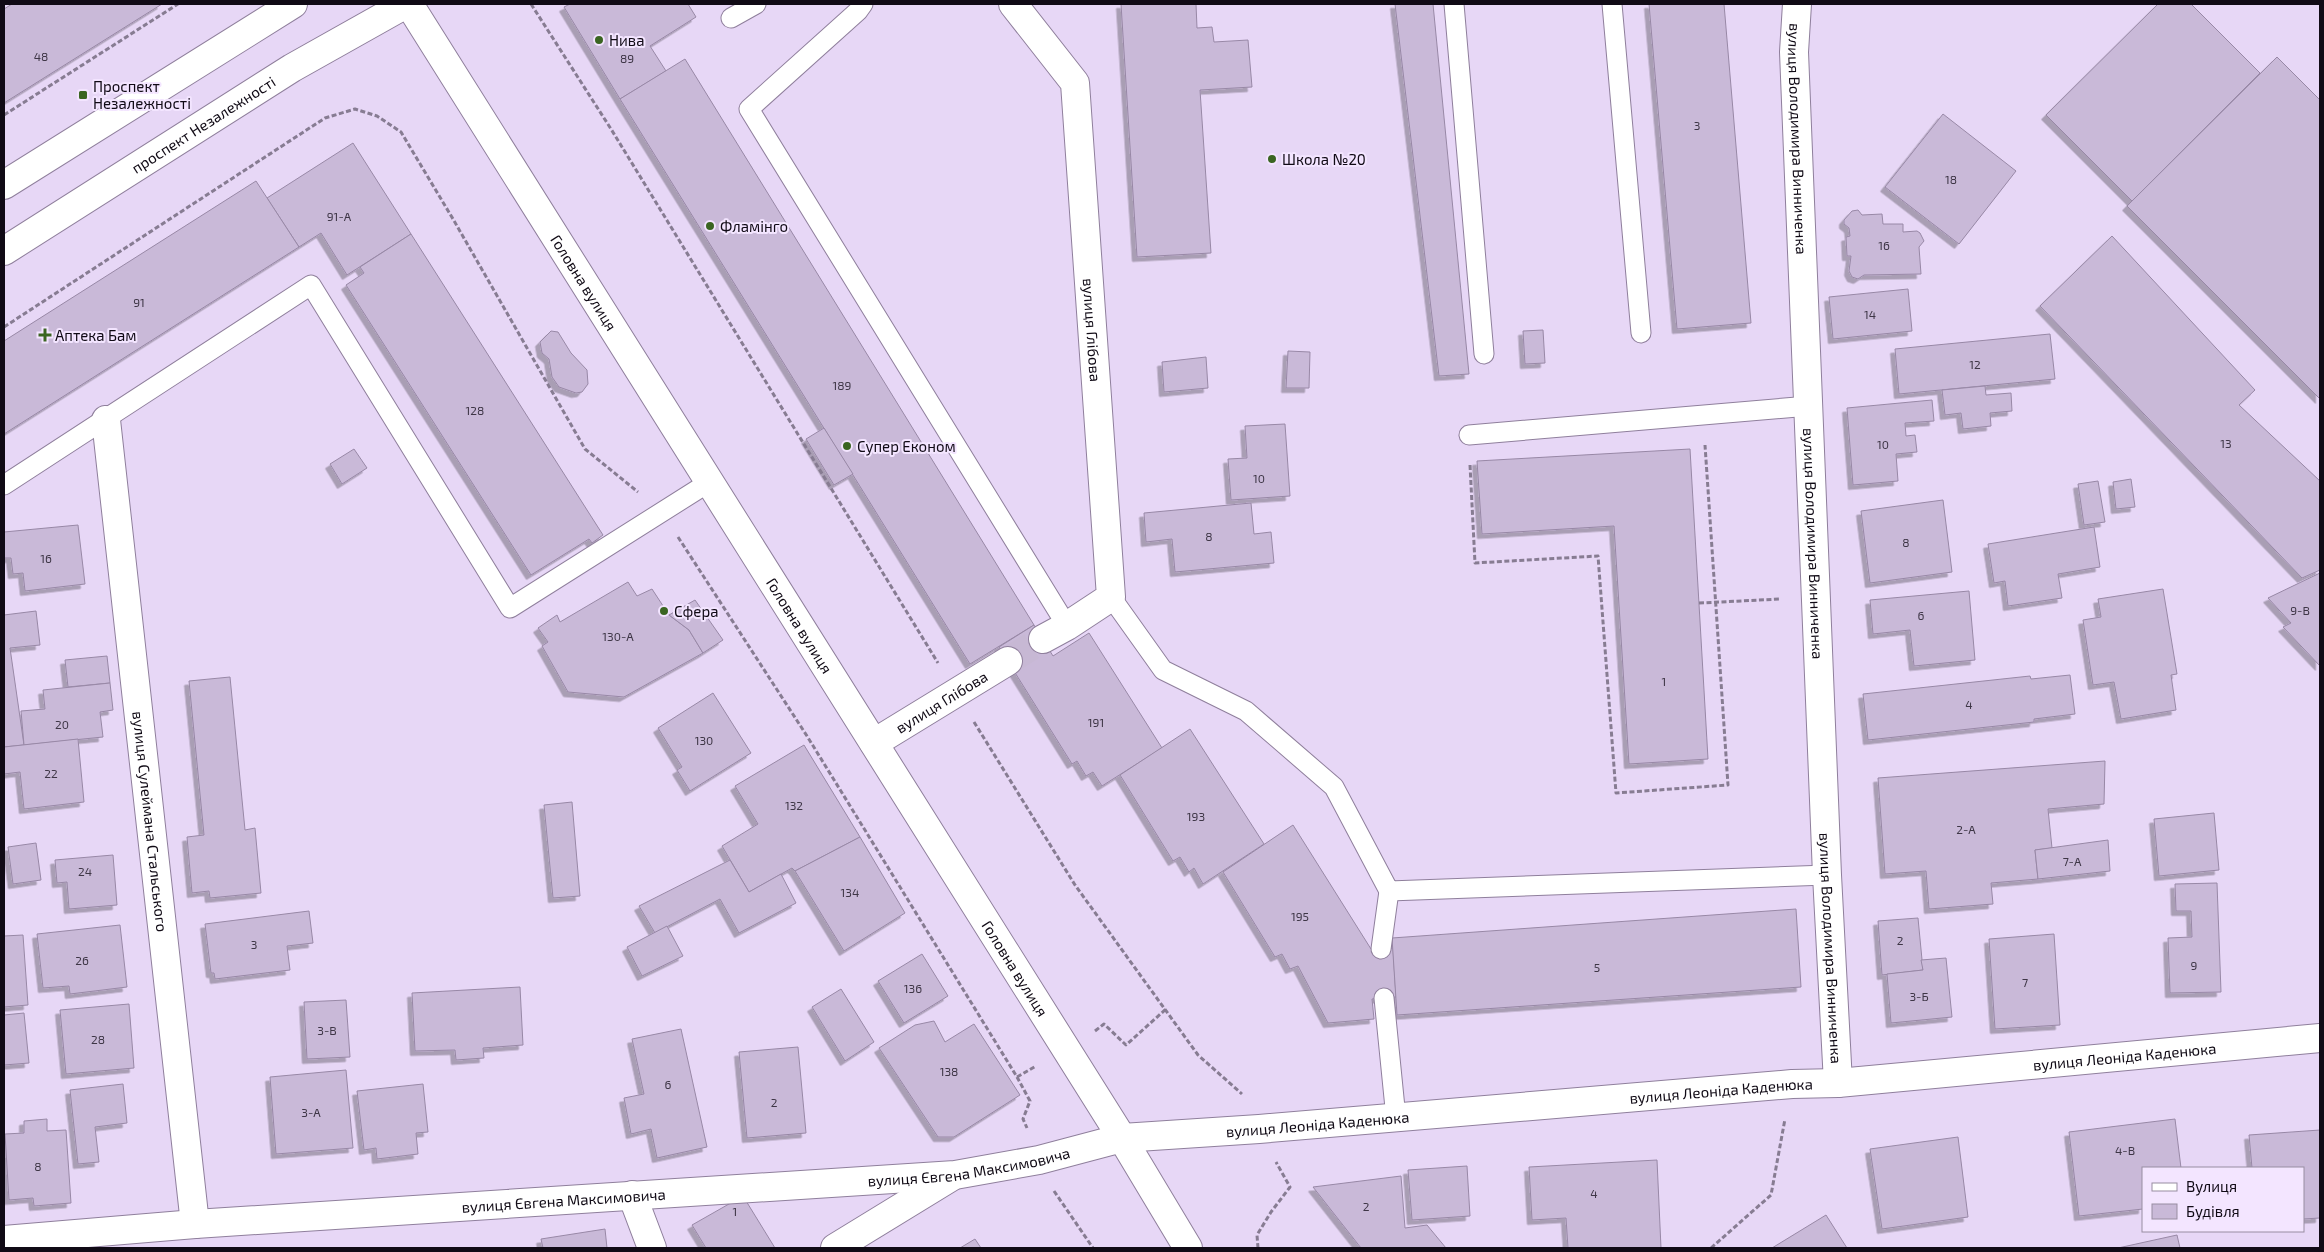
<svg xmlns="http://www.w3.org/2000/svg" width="2324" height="1252" font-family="'Exo 2',sans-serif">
	<defs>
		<filter id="shadow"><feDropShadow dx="-4.5" dy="4.5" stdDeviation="0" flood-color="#0004"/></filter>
	</defs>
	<rect width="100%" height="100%" fill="#e7d7f6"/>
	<g fill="#c9b9d8" stroke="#9888a6" filter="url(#shadow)">
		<path d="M 12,4 L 162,4 L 4,103 L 4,9 Z"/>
		<path d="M 570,4 L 688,4 L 696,17 L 650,46 L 666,71 L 620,99 L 564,7 Z"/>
		<path d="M 1121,4 L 1196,4 L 1197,28 L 1212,27 L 1214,42 L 1248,40 L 1252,87 L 1200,90 L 1211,253 L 1137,257 Z"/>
		<path d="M 1395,4 L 1433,4 L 1469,374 L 1439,376 Z"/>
		<path d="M 1649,4 L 1724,4 L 1751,323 L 1677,329 Z"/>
		<path d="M 2158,4 L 2191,4 L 2260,73 L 2132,201 L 2046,115 Z"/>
		<path d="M 2277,57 L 2320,100 L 2320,399 L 2127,206 Z"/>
		<path d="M 685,59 L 1034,625 L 970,664 L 620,99 Z"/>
		<path d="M 1943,114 L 2016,171 L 1959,244 L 1885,187 Z"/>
		<path d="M 353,143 L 411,234 L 347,275 L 321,233 L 299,247 L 267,198 Z"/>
		<path d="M 256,181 L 299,247 L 4,434 L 4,341 Z"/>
		<path d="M 1858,210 L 1862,215 L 1882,214 L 1883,224 L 1903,224 L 1903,232 L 1917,231 L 1920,233 L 1924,241 L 1919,247 L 1921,274 L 1864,275 L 1858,279 L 1852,277 L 1849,271 L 1851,256 L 1847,256 L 1846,237 L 1850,236 L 1849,228 L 1844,224 L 1844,220 L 1852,211 Z"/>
		<path d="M 411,234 L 603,535 L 592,543 L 589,539 L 531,575 L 346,285 L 364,273 L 360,267 Z"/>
		<path d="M 2112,236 L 2255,390 L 2239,405 L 2320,481 L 2320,570 L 2302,578 L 2040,306 Z"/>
		<path d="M 1908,289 L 1912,331 L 1833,339 L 1829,297 Z"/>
		<path d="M 1543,330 L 1545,363 L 1525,364 L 1523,331 Z"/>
		<path d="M 551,331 L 558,332 L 571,353 L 587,370 L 588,384 L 582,392 L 576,393 L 559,387 L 552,377 L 549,359 L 542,353 L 540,342 Z"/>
		<path d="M 2050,334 L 2055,379 L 1899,394 L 1895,349 Z"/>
		<path d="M 1288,351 L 1310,352 L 1309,388 L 1286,388 Z"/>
		<path d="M 1206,357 L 1208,388 L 1164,392 L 1162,362 Z"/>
		<path d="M 1985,386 L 1986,395 L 2011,393 L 2012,411 L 1990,413 L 1991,426 L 1963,429 L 1961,413 L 1945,415 L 1942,390 Z"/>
		<path d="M 1932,400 L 1934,421 L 1905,423 L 1906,436 L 1915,435 L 1917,452 L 1896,454 L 1898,481 L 1853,485 L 1847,408 Z"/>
		<path d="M 1285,424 L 1290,496 L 1231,500 L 1228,459 L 1247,458 L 1245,426 Z"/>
		<path d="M 824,428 L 853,474 L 834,485 L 806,439 Z"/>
		<path d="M 354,449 L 367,468 L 342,484 L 330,464 Z"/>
		<path d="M 1690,449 L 1708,759 L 1629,764 L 1614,526 L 1482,534 L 1477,461 Z"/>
		<path d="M 2131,479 L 2135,507 L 2116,509 L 2113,482 Z"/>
		<path d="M 2098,481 L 2105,522 L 2084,525 L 2078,484 Z"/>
		<path d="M 1943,500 L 1952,572 L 1870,583 L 1861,511 Z"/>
		<path d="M 1251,503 L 1254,534 L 1271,532 L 1274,563 L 1175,572 L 1172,539 L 1146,542 L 1144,513 Z"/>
		<path d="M 78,525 L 85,584 L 25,591 L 23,573 L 13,574 L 11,558 L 4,558 L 4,532 Z"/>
		<path d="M 2094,527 L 2100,567 L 2058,574 L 2062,598 L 2008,606 L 2005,581 L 1994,583 L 1988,544 Z"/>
		<path d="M 2320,573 L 2320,666 L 2283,627 L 2291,623 L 2268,598 Z"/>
		<path d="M 628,582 L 637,596 L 652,589 L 669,615 L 689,630 L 703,653 L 624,697 L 568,692 L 542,646 L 548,642 L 538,628 L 557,615 L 560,622 Z"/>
		<path d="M 2163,589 L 2177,674 L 2171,675 L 2176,710 L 2121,719 L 2114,682 L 2093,685 L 2083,620 L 2101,617 L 2098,599 Z"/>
		<path d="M 1969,591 L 1975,660 L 1914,666 L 1910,630 L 1873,634 L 1870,600 Z"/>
		<path d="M 695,600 L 723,640 L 703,653 L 689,630 L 669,615 Z"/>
		<path d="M 36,611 L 40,645 L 10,648 L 24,745 L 4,747 L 4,615 Z"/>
		<path d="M 1034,625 L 1053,656 L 1089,633 L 1162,748 L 1102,786 L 1093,772 L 1086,776 L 1077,761 L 1072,764 L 999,647 Z"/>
		<path d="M 107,656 L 110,683 L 68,687 L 65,660 Z"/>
		<path d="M 2070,675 L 2075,714 L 2034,719 L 2034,722 L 1868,740 L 1863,694 L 2030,676 L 2031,679 Z"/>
		<path d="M 230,677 L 245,830 L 255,828 L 261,893 L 210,898 L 209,891 L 192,893 L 187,837 L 204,835 L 189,681 Z"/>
		<path d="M 110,683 L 113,710 L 100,712 L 103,737 L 24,745 L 21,711 L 45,709 L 43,690 Z"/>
		<path d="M 713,693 L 751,753 L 690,791 L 677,770 L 682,767 L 658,728 Z"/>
		<path d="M 1190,729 L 1264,844 L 1203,884 L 1194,868 L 1189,872 L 1180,857 L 1173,861 L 1120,775 Z"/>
		<path d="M 78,739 L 84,802 L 24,809 L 20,772 L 4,774 L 4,747 Z"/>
		<path d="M 804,745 L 860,837 L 795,871 L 792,868 L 749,892 L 722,846 L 758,824 L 735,786 Z"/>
		<path d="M 2105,761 L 2104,804 L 2048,809 L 2052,848 L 2035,850 L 2038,879 L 1991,883 L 1993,904 L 1929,909 L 1926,871 L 1885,874 L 1878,778 Z"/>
		<path d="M 572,802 L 580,896 L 553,898 L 544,805 Z"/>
		<path d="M 2214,813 L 2219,870 L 2159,876 L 2154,819 Z"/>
		<path d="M 1293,825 L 1371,949 L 1393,948 L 1396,997 L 1372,999 L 1374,1019 L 1328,1023 L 1298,966 L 1290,969 L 1282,954 L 1275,957 L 1223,872 Z"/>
		<path d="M 860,837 L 905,913 L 844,951 L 795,871 Z"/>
		<path d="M 2108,840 L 2110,871 L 2038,879 L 2035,850 Z"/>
		<path d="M 36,843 L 41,880 L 13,884 L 8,847 Z"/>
		<path d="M 113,855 L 117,905 L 69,909 L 67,882 L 57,883 L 55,860 Z"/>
		<path d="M 730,860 L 749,892 L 781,874 L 796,903 L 739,933 L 720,899 L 655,933 L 639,906 Z"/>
		<path d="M 2217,883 L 2221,992 L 2170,993 L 2168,938 L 2192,937 L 2191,911 L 2176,911 L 2175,884 Z"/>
		<path d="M 1796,909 L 1801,987 L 1397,1015 L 1392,938 Z"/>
		<path d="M 309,911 L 313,943 L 287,946 L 290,970 L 215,979 L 214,973 L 211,973 L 205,924 Z"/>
		<path d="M 1918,918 L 1923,970 L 1882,975 L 1878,921 Z"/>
		<path d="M 120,925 L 127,987 L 70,994 L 69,986 L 43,988 L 37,934 Z"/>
		<path d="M 667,926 L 683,956 L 642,976 L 627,947 Z"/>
		<path d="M 2054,934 L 2060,1025 L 1995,1029 L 1989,939 Z"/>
		<path d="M 23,935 L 28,1005 L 4,1007 L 4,936 Z"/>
		<path d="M 922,954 L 948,996 L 904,1023 L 878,981 Z"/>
		<path d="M 1946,958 L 1952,1017 L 1891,1023 L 1887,974 L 1923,970 L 1921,960 Z"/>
		<path d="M 520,987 L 523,1045 L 483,1048 L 484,1058 L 456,1060 L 455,1050 L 415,1051 L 412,993 Z"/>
		<path d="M 841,989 L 874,1042 L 845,1061 L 812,1007 Z"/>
		<path d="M 346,1000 L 350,1057 L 307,1059 L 304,1002 Z"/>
		<path d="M 129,1004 L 134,1068 L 66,1074 L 60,1010 Z"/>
		<path d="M 24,1013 L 29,1063 L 4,1065 L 4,1015 Z"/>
		<path d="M 934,1021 L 945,1042 L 974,1024 L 1020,1095 L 954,1137 L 938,1137 L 879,1048 L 915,1025 Z"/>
		<path d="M 681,1029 L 707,1147 L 657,1158 L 651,1129 L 631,1134 L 624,1098 L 644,1094 L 632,1039 Z"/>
		<path d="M 798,1047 L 806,1133 L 747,1138 L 739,1052 Z"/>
		<path d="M 346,1070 L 353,1148 L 276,1154 L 270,1077 Z"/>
		<path d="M 123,1084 L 127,1123 L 95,1127 L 99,1162 L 78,1164 L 70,1090 Z"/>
		<path d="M 423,1084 L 428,1132 L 416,1133 L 418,1154 L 377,1159 L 376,1148 L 364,1150 L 357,1091 Z"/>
		<path d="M 47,1119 L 47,1131 L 66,1130 L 71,1203 L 34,1206 L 33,1198 L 9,1200 L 5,1134 L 24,1133 L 24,1121 Z"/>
		<path d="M 2175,1119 L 2181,1168 L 2143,1168 L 2143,1209 L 2079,1216 L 2069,1132 Z"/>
		<path d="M 2320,1130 L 2320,1218 L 2303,1219 L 2303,1168 L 2252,1168 L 2249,1135 Z"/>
		<path d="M 1958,1137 L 1968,1217 L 1882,1229 L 1870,1149 Z"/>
		<path d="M 1657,1160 L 1661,1248 L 1568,1248 L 1566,1218 L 1532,1220 L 1529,1167 Z"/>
		<path d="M 1467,1166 L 1470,1216 L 1412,1220 L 1408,1170 Z"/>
		<path d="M 1401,1176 L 1405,1228 L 1427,1225 L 1446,1248 L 1361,1248 L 1313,1187 Z"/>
		<path d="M 743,1196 L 775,1248 L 706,1248 L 692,1225 Z"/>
		<path d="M 1826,1215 L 1847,1248 L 1772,1248 Z"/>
		<path d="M 605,1229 L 607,1248 L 543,1248 L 541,1239 Z"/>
		<path d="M 2177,1235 L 2180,1248 L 2118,1248 Z"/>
		<path d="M 975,1239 L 981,1248 L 960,1248 Z"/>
	</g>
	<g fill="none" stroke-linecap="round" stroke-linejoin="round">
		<path stroke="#c7b8d4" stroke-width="28" stroke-dasharray="28 14" stroke-linecap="butt" d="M 1008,661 L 1043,639"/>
		<g stroke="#8f7f9c" stroke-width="21">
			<g id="service">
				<path d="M 863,4 L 858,11 L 749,109 L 1067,626"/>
				<path d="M 1454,4 L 1484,354"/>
				<path d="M 1612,4 L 1641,333"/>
				<path d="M 731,18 L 756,4"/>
				<path d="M 1469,435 L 1809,406"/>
				<path d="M 4,485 L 311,285 L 510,608 L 711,481"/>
				<path d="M 1111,597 L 1163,670 L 1246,711 L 1334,787 L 1389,891 L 1827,875"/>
				<path d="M 1381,949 L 1389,891"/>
				<path d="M 1384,998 L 1396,1118"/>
			</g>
		</g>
		<g stroke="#8f7f9c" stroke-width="30">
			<g id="minor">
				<path id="s1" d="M 1013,4 L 1075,83 L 1111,597 L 1067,626 L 1043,639"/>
				<path id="s2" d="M 1797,4 L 1794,52 L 1827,875 L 1838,1083"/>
				<path id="s3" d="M 106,420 L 195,1224"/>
				<path id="s4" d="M 874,743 L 1008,661"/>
				<path d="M 632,1195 L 652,1248"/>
				<path id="s5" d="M 4,1240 L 195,1224 L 955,1175 L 1039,1160 L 1122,1138"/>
				<path d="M 835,1248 L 951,1177"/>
			</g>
		</g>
		<g stroke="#8f7f9c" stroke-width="30">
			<g id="tertiary">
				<path id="s6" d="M 1122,1138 L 1259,1129 L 1792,1084 L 1838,1083 L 2320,1038"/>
			</g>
		</g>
		<g stroke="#8f7f9c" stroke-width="30">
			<g id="secondary">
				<path d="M 4,185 L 293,4"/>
				<path id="s7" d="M 4,251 L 292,68 L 406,4"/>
			</g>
		</g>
		<g stroke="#8f7f9c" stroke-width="30">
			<g id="primary">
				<path id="s8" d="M 409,4 L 1122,1138 L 1188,1248"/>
			</g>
		</g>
		<g stroke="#877c92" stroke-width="3" stroke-dasharray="5 2.5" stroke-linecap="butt">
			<path d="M 531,4 L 611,129 L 938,663"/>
			<path d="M 4,115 L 178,4"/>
			<path d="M 4,327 L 325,118 L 355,109 L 377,116 L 401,132 L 453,219 L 585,449 L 638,492"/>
			<path d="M 1470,465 L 1475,563 L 1598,556 L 1616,793 L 1728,785 L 1705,445"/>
			<path d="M 678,537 L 807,736 L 1017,1077 L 1030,1101 L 1023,1119 L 1027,1128"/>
			<path d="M 1699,603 L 1781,599"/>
			<path d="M 974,722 L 1075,885 L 1198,1055 L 1242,1094"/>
			<path d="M 1095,1031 L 1104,1024 L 1126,1045 L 1166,1009"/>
			<path d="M 1017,1077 L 1036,1066"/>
			<path d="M 1054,1191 L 1093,1248"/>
			<path d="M 1258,1248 L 1257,1235 L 1271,1212 L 1290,1187 L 1276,1162"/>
			<path d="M 1711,1248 L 1771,1195 L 1785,1119"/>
		</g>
		<use href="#service" stroke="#fff" stroke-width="19"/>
		<use href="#minor" stroke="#fff" stroke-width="28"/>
		<use href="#tertiary" stroke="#fff" stroke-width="28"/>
		<use href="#secondary" stroke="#fff" stroke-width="28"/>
		<use href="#primary" stroke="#fff" stroke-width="28"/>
	</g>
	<g fill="#3a6521" stroke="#f3e5ff" stroke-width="2">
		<circle cx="599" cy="40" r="5"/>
		<rect x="78" y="90" width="10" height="10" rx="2.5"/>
		<circle cx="1272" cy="159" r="5"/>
		<circle cx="710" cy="226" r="5"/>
		<path d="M42.5 327.5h5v5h5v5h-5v5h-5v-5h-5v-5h5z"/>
		<circle cx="847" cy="446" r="5"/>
		<circle cx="664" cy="611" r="5"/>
	</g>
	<g text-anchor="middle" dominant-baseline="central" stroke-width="4" stroke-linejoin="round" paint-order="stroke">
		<g font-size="12" fill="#3e3646">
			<text x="41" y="56">48</text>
			<text x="627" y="58">89</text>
			<text x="1697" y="125">3</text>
			<text x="1951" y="179">18</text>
			<text x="339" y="216">91-А</text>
			<text x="1884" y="245">16</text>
			<text x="139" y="302">91</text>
			<text x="1870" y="314">14</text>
			<text x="1975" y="364">12</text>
			<text x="842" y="385">189</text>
			<text x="475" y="410">128</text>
			<text x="2226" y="443">13</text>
			<text x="1883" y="444">10</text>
			<text x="1259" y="478">10</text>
			<text x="1209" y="536">8</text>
			<text x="1906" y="542">8</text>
			<text x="46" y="558">16</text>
			<text x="2300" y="610">9-В</text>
			<text x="1921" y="615">6</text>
			<text x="618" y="636">130-А</text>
			<text x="1664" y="681">1</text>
			<text x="1969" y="704">4</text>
			<text x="1096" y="722">191</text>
			<text x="62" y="724">20</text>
			<text x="704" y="740">130</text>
			<text x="51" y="773">22</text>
			<text x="794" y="805">132</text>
			<text x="1196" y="816">193</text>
			<text x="1966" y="829">2-А</text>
			<text x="2072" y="861">7-А</text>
			<text x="85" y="871">24</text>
			<text x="850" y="892">134</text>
			<text x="1300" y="916">195</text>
			<text x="1900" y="940">2</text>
			<text x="254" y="944">3</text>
			<text x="82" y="960">26</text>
			<text x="2194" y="965">9</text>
			<text x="1597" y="967">5</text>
			<text x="2025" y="982">7</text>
			<text x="913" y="988">136</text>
			<text x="1919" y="996">3-Б</text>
			<text x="327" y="1030">3-В</text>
			<text x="98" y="1039">28</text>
			<text x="949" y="1071">138</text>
			<text x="668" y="1084">6</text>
			<text x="774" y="1102">2</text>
			<text x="311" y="1112">3-А</text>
			<text x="2125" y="1150">4-В</text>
			<text x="38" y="1166">8</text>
			<text x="1594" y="1193">4</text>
			<text x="1366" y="1206">2</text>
			<text x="735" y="1211">1</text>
		</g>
		<g font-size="15" fill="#100a15" stroke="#f3e5ff" text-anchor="start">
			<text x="609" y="40">Нива</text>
			<text x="93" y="86">Проспект<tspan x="93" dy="17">Незалежності</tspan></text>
			<text x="1282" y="159">Школа №20</text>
			<text x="720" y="226">Фламінго</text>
			<text x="55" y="335">Аптека Бам</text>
			<text x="857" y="446">Супер Економ</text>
			<text x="674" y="611">Сфера</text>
		</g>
		<g font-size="15" fill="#100a15" stroke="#f3e5ff">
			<text stroke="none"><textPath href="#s7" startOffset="236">проспект Незалежності</textPath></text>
			<text stroke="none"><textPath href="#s2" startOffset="135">вулиця Володимира Винниченка</textPath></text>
			<text stroke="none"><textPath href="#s8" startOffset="329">Головна вулиця</textPath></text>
			<text stroke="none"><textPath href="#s1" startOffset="348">вулиця Глібова</textPath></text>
			<text stroke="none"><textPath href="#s2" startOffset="540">вулиця Володимира Винниченка</textPath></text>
			<text stroke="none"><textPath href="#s8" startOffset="734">Головна вулиця</textPath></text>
			<text stroke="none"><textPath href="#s4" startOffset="79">вулиця Глібова</textPath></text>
			<text stroke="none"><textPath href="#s3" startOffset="404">вулиця Сулеймана Стальського</textPath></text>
			<text stroke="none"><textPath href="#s2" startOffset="945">вулиця Володимира Винниченка</textPath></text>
			<text stroke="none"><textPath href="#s8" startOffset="1139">Головна вулиця</textPath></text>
			<text stroke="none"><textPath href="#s6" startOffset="1006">вулиця Леоніда Каденюка</textPath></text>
			<text stroke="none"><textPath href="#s6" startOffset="601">вулиця Леоніда Каденюка</textPath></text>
			<text stroke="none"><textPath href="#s6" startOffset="196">вулиця Леоніда Каденюка</textPath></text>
			<text stroke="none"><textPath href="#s5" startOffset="968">вулиця Євгена Максимовича</textPath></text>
			<text stroke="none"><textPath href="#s5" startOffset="561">вулиця Євгена Максимовича</textPath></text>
		</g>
	</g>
	<rect width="2324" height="1252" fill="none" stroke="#100a15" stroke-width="10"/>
	<rect x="2142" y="1167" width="162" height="65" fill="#f3e5ff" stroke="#988da1"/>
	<rect x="2152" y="1183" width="25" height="8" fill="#ffffff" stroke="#988da1"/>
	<text x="2186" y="1192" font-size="15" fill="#100a15">Вулиця</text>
	<rect x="2152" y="1204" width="25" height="15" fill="#c9b9d8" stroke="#988da1"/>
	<text x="2186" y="1217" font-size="15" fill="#100a15">Будівля</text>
</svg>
